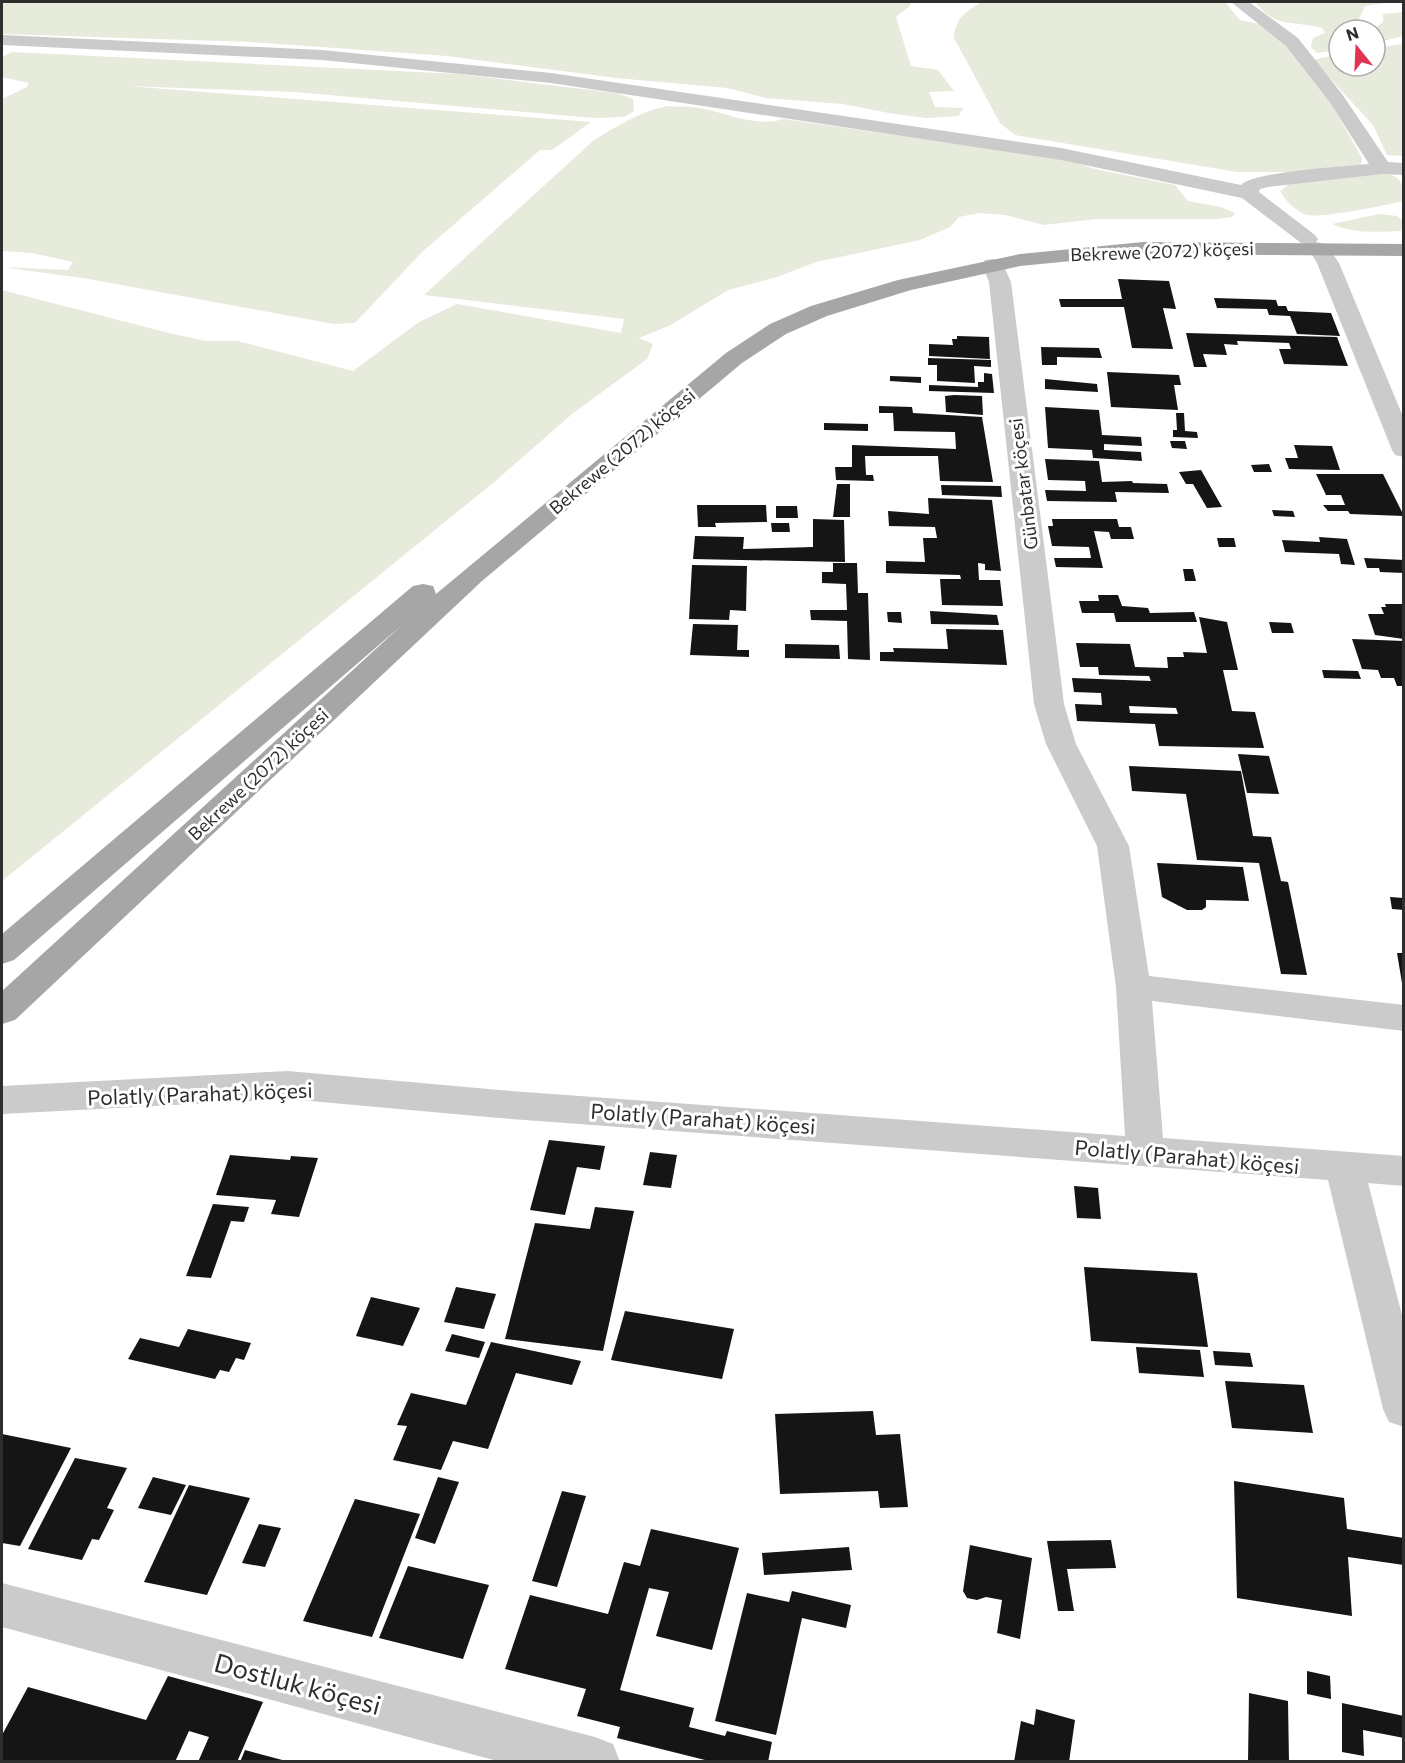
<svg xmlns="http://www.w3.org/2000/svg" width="1405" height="1763" font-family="Commissioner,sans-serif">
	<rect width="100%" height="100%" fill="#fff"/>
	<g fill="#e6ebdc">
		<path d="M 2,2 L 910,2 L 911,5 L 896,17 L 911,66 L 938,70 L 954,91 L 929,92 L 935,107 L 964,108 L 958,116 L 927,118 L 894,114 L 843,104 L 766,98 L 727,88 L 616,78 L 447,56 L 251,42 L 2,34 Z"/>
		<path d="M 983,2 L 1225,2 L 1240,20 L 1265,25 L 1277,34 L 1328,98 L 1362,158 L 1362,162 L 1359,165 L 1290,172 L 1237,172 L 1015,135 L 1000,123 L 954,38 C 954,20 968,8 983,2 Z"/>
		<path d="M 1255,2 L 1392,2 L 1365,6 L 1357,23 L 1358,27 L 1375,28 L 1383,22 L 1383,14 L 1403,12 L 1403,36 L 1375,43 L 1375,30 L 1339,30 L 1339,50 L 1317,53 L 1311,47 L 1313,38 L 1325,33 L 1322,28 C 1292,20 1276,29 1255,2 Z"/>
		<path d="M 1403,44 L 1403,156 L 1387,155 L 1373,125 L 1313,60 L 1339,54 L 1339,66 L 1375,66 L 1375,48 Z"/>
		<path d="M 12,52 L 458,74 L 616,93 L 633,99 L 634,111 L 624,117 L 594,118 L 294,92 L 127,86 L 591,122 L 552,150 L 540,150 L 422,252 L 355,323 L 334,324 L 89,279 L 2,267 L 68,270 L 73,262 L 32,253 L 2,251 L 2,99 L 27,87 L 29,83 L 2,77 L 2,57 Z"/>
		<path d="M 668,106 C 675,107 683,106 691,107 C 720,109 753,129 783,119 L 1064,159 L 1095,169 L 1175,185 L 1188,201 L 1221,207 L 1235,213 L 1232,217 L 1217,219 L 1096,219 L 1044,225 L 1005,215 L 979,213 L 959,217 L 950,227 L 920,240 L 816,262 L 777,277 L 728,290 L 671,325 L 639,338 L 653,344 L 647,359 L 572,414 L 493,483 L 2,881 L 2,290 L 169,333 L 206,341 L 238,341 L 353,371 L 419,322 L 457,304 L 621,333 L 624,319 L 424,295 L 594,140 C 617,126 641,111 668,106 Z"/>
		<path d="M 1385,173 C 1403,178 1403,184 1403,201 C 1387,205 1317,220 1304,214 C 1294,209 1285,200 1280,191 L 1291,183 Z"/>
		<path d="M 1379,214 L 1397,216 L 1403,221 L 1401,231 C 1377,232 1354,234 1332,224 Z"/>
	</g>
	<g fill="#151515" fill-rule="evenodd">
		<path d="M 1118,279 L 1169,281 L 1176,309 L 1163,308 L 1173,349 L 1132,348 L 1124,307 L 1061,307 L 1059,299 L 1122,299 Z"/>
		<path d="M 1214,298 L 1276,300 L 1278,306 L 1286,306 L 1288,311 L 1331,313 L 1340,336 L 1297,334 L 1290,316 L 1269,315 L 1267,309 L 1217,308 Z"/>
		<path d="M 1186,333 L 1337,337 L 1348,366 L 1284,364 L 1279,349 L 1291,349 L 1289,343 L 1237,341 L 1238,345 L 1224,344 L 1227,355 L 1203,354 L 1207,367 L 1194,367 Z"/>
		<path d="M 957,336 L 989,337 L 990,359 L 929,356 L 929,344 L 953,345 L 952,339 L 957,339 Z"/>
		<path d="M 1041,347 L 1099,348 L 1102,358 L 1057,357 L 1057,365 L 1042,365 Z"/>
		<path d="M 928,358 L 991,360 L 991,367 L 974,366 L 975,383 L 937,381 L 937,365 L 928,365 Z"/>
		<path d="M 1107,372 L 1179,375 L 1181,385 L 1174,385 L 1178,410 L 1111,407 Z"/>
		<path d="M 984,373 L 992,374 L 994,393 L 929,391 L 929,385 L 978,387 L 978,382 L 984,382 Z"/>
		<path d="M 890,376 L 921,377 L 921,383 L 890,381 Z"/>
		<path d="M 1045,379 L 1097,384 L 1098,392 L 1045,389 Z"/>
		<path d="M 954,395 L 982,396 L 983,415 L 946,412 L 945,396 Z"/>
		<path d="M 879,406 L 912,407 L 913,413 L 982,417 L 993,482 L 940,481 L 938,456 L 865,456 L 866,475 L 873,475 L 874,481 L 836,480 L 835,467 L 852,467 L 852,445 L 956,449 L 955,432 L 894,431 L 893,413 L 879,413 Z"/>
		<path d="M 1045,407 L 1099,410 L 1102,435 L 1141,437 L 1142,446 L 1104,444 L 1104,450 L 1141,452 L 1142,461 L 1093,458 L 1092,450 L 1048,448 Z"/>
		<path d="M 1176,413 L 1184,413 L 1185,431 L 1197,432 L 1198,438 L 1173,437 L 1173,430 L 1177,430 Z"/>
		<path d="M 824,423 L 868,424 L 868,431 L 824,430 Z"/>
		<path d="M 1170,441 L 1185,441 L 1187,449 L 1172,448 Z"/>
		<path d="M 1294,445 L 1332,446 L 1340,470 L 1289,469 L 1285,458 L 1298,458 Z"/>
		<path d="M 1045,459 L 1099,461 L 1102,482 L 1132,481 L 1133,483 L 1167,484 L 1169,493 L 1115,492 L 1117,502 L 1047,501 L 1045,490 L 1086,491 L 1085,481 L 1048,480 Z"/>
		<path d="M 1269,464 L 1272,472 L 1254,472 L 1251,465 Z"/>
		<path d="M 1201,470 L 1222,507 L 1207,508 L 1193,484 L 1186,484 L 1179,472 Z"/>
		<path d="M 1316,474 L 1383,474 L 1404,516 L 1350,514 L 1348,511 L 1328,511 L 1323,505 L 1345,505 L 1341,495 L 1326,495 Z"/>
		<path d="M 837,484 L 850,484 L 850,517 L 833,517 Z"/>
		<path d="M 941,485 L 1001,486 L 1002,497 L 942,495 Z"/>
		<path d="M 928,498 L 992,500 L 1001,571 L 985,570 L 985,564 L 978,563 L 979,580 L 1000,580 L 1003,606 L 942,605 L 940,579 L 961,579 L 960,575 L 886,573 L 886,561 L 925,562 L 923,538 L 937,538 L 935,527 L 889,526 L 888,511 L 929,514 Z"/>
		<path d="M 697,505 L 766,505 L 767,522 L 715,523 L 716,527 L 698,527 Z"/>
		<path d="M 776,506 L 797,506 L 798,518 L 776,518 Z"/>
		<path d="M 1272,510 L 1293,511 L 1295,517 L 1274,516 Z"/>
		<path d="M 813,519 L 844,520 L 845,562 L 693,559 L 695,536 L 744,537 L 743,549 L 813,547 Z"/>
		<path d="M 1052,519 L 1117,519 L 1119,527 L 1131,527 L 1134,539 L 1111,539 L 1109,532 L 1094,531 L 1103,568 L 1056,567 L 1054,558 L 1091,558 L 1089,547 L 1052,546 L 1048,526 L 1053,526 Z"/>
		<path d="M 771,523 L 789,523 L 790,532 L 772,532 Z"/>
		<path d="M 1319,537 L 1347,539 L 1355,565 L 1341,564 L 1339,554 L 1285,552 L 1282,540 L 1320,542 Z"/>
		<path d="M 1217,538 L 1234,538 L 1236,547 L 1219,547 Z"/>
		<path d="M 1364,558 L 1404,560 L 1404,573 L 1380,572 L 1379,568 L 1367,568 Z"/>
		<path d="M 833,563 L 857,563 L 858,593 L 868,593 L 870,660 L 848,659 L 847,621 L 811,620 L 810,610 L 847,610 L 846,584 L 822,583 L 822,572 L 833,572 Z"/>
		<path d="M 692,565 L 747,566 L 746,611 L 730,610 L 729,620 L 689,619 Z"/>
		<path d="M 1183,569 L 1193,569 L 1196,581 L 1185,581 Z"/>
		<path d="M 1098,595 L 1118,595 L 1122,606 L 1148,608 L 1150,613 L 1194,612 L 1197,622 L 1116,622 L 1114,613 L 1082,613 L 1079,601 L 1099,601 Z"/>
		<path d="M 1385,604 L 1404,604 L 1404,639 L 1375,635 L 1368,614 L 1384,614 L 1381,607 L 1386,607 Z"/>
		<path d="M 930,611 L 997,615 L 999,625 L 931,624 Z"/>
		<path d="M 887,612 L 901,612 L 902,623 L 888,622 Z"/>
		<path d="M 1199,617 L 1227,622 L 1238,670 L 1223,670 L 1232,711 L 1255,712 L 1264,748 L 1159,746 L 1155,724 L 1077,721 L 1075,704 L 1102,705 L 1101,693 L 1074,692 L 1072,678 L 1151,681 L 1149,676 L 1099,675 L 1098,667 L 1080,667 L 1076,643 L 1130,644 L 1135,667 L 1168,668 L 1167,657 L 1184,657 L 1183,652 L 1207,653 ZM 1129,706 L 1176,708 L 1178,714 L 1130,713 Z"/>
		<path d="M 1269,622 L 1291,623 L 1294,633 L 1272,633 Z"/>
		<path d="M 693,624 L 738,625 L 737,650 L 749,650 L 749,657 L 690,655 Z"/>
		<path d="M 946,629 L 1003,630 L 1007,665 L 880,661 L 880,652 L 894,652 L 893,648 L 948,649 Z"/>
		<path d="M 1352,639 L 1404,641 L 1404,686 L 1397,686 L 1394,678 L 1381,678 L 1378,670 L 1362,669 Z"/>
		<path d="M 785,644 L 839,645 L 840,659 L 785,658 Z"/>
		<path d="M 1322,670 L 1358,671 L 1361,679 L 1324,678 Z"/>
		<path d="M 1238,754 L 1269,756 L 1279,794 L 1247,793 Z"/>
		<path d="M 1129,766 L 1241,771 L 1253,836 L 1271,837 L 1281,881 L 1288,882 L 1307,975 L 1281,974 L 1259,863 L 1197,860 L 1186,794 L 1132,791 Z"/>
		<path d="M 1157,863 L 1243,867 L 1249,901 L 1206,900 L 1206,907 L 1202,910 L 1187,910 L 1162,897 Z"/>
		<path d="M 1390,897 L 1404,898 L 1404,910 L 1392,909 Z"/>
		<path d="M 1397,953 L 1404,953 L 1404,983 L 1402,983 Z"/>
		<path d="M 549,1140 L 605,1146 L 600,1170 L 577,1167 L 565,1215 L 530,1210 Z"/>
		<path d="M 650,1152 L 677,1155 L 671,1188 L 643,1185 Z"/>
		<path d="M 230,1155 L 290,1160 L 291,1156 L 318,1158 L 299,1217 L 271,1214 L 276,1200 L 216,1195 Z"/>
		<path d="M 1074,1186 L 1098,1188 L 1101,1219 L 1077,1218 Z"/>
		<path d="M 213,1204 L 249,1207 L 244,1222 L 231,1221 L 211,1278 L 186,1276 Z"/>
		<path d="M 595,1207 L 634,1211 L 603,1351 L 505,1339 L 535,1223 L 590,1229 Z"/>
		<path d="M 1084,1267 L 1197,1273 L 1208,1347 L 1091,1341 Z"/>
		<path d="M 456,1287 L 496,1294 L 484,1329 L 444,1322 Z"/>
		<path d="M 371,1297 L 420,1308 L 403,1346 L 356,1336 Z"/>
		<path d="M 625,1311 L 734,1329 L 722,1379 L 611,1360 Z"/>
		<path d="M 188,1329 L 251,1343 L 244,1360 L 236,1358 L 229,1372 L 220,1370 L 215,1379 L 128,1359 L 140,1338 L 179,1347 Z"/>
		<path d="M 452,1334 L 485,1342 L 479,1358 L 445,1351 Z"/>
		<path d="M 491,1342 L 581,1361 L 572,1385 L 516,1373 L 488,1449 L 453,1441 L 441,1470 L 393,1460 L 407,1426 L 397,1425 L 411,1393 L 466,1405 Z"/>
		<path d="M 1136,1347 L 1200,1350 L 1204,1377 L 1139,1373 Z"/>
		<path d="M 1213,1351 L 1250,1353 L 1253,1367 L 1215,1365 Z"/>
		<path d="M 1225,1381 L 1304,1385 L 1313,1433 L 1232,1428 Z"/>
		<path d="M 873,1411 L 876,1435 L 900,1434 L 908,1507 L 880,1508 L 878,1491 L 780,1494 L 775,1414 Z"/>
		<path d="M 2,1434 L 71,1448 L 20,1546 L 2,1543 Z"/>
		<path d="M 75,1458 L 127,1468 L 107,1508 L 114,1510 L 99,1540 L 92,1539 L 82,1560 L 28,1549 Z"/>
		<path d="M 153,1477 L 186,1485 L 171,1515 L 138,1508 Z"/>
		<path d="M 438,1477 L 459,1482 L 435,1544 L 415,1538 Z"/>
		<path d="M 1234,1481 L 1344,1498 L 1347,1529 L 1404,1538 L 1404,1565 L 1348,1557 L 1352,1616 L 1237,1598 Z"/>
		<path d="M 189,1485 L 250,1498 L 207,1595 L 144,1582 Z"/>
		<path d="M 562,1491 L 586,1496 L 557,1587 L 532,1581 Z"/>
		<path d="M 355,1499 L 420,1514 L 372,1637 L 303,1621 Z"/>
		<path d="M 259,1524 L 281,1528 L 265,1567 L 242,1563 Z"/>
		<path d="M 651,1529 L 739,1548 L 712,1650 L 656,1636 L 669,1592 L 649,1588 L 620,1690 L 694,1708 L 689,1727 L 725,1736 L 727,1731 L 772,1742 L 768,1762 L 713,1762 L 617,1738 L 620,1727 L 577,1716 L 586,1689 L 505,1669 L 530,1595 L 608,1614 L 624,1562 L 640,1566 Z"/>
		<path d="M 1111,1540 L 1116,1568 L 1067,1569 L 1074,1611 L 1058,1611 L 1047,1541 Z"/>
		<path d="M 970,1545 L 1032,1558 L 1020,1639 L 997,1633 L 1002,1600 L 986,1597 L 977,1600 L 967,1598 L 963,1591 Z"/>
		<path d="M 849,1547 L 852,1570 L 764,1575 L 762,1553 Z"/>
		<path d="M 408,1566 L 489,1585 L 463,1659 L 379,1638 Z"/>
		<path d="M 792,1591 L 851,1605 L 846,1628 L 802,1618 L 776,1735 L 715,1721 L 747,1593 L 789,1602 Z"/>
		<path d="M 1307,1671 L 1330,1676 L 1331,1699 L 1307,1694 Z"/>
		<path d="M 168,1676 L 263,1702 L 237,1762 L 198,1762 L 209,1737 L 189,1731 L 175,1762 L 2,1762 L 2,1735 L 28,1687 L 146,1720 Z"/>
		<path d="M 1249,1693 L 1288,1701 L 1289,1762 L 1248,1762 Z"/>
		<path d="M 1342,1703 L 1404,1716 L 1404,1738 L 1363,1730 L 1364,1756 L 1342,1752 Z"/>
		<path d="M 1036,1709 L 1075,1720 L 1069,1762 L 1014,1762 L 1021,1721 L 1034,1725 Z"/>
		<path d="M 245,1750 L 286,1761 L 286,1762 L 240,1762 Z"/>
	</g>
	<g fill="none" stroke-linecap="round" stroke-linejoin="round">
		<g fill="#cbcbcb" fill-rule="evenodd">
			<path d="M 1231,2 L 1249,2 L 1298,38 L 1342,94 L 1388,162 L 1404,163 L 1404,175 L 1382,174 L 1268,187 L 1260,189 L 1259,192 L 1315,235 L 1318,239 L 1316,242 L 1326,244 L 1339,263 L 1404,419 L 1404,457 L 1395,455 L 1392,450 L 1317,263 L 1308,248 L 1311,245 L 1301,243 L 1242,198 L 1061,160 L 551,83 L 322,60 L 2,45 L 2,35 L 322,50 L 551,73 L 1061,148 L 1241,185 C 1251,172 1347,166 1369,164 L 1329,101 L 1286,46 Z"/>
			<path d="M 993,259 L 1001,260 L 1011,282 L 1064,704 L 1076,744 L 1129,846 L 1149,976 L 1404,1005 L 1404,1031 L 1152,1001 L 1163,1138 L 1404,1156 L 1404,1186 L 1368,1183 L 1404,1323 L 1404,1427 L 1389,1422 L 1383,1409 L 1328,1180 L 499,1118 L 288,1099 L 2,1114 L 2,1086 L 288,1071 L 499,1090 L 1125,1136 L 1116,987 L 1097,846 L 1046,744 L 1034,704 L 989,282 L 982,265 L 985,260 Z"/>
			<path d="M 2,1583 L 595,1737 L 613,1744 L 620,1762 L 501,1762 L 2,1627 Z"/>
		</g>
		<path fill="#a6a6a6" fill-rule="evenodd" d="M 1143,242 L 1404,244 L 1404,256 L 1143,254 L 1020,266 L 911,290 L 827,316 L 786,334 L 742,363 L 482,581 L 15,1020 L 2,1024 L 2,991 L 402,625 L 14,960 L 2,964 L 2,934 L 413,586 L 423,584 L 433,586 L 436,594 L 726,353 L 770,324 L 811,306 L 898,280 L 1020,254 Z"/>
	</g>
	<g text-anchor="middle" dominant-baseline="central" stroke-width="6" stroke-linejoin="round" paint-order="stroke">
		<g font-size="18" fill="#2e2e2e" stroke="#fff">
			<text transform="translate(1162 251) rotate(-2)">Bekrewe (2072) köçesi</text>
			<text transform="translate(622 451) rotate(-40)">Bekrewe (2072) köçesi</text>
			<text transform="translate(1023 484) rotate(-97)">Günbatar köçesi</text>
			<text transform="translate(258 774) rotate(-43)">Bekrewe (2072) köçesi</text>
		</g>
		<g font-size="21" fill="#2e2e2e" stroke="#fff">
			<text transform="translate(200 1093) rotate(-2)">Polatly (Parahat) köçesi</text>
			<text transform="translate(703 1118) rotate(4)">Polatly (Parahat) köçesi</text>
			<text transform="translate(1187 1156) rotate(5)">Polatly (Parahat) köçesi</text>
		</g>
		<g font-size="26" fill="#2e2e2e" stroke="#fff">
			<text transform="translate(298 1683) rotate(15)">Dostluk köçesi</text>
		</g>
	</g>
	<rect width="1405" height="1763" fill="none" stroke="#2e2e2e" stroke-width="6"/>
	<g transform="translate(1357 48) rotate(342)"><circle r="28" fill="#ffffff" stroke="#ababab" stroke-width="1.5"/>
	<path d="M0-4.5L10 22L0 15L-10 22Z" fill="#e23452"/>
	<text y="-9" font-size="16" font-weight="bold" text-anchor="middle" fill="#2e2e2e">N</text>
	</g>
</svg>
